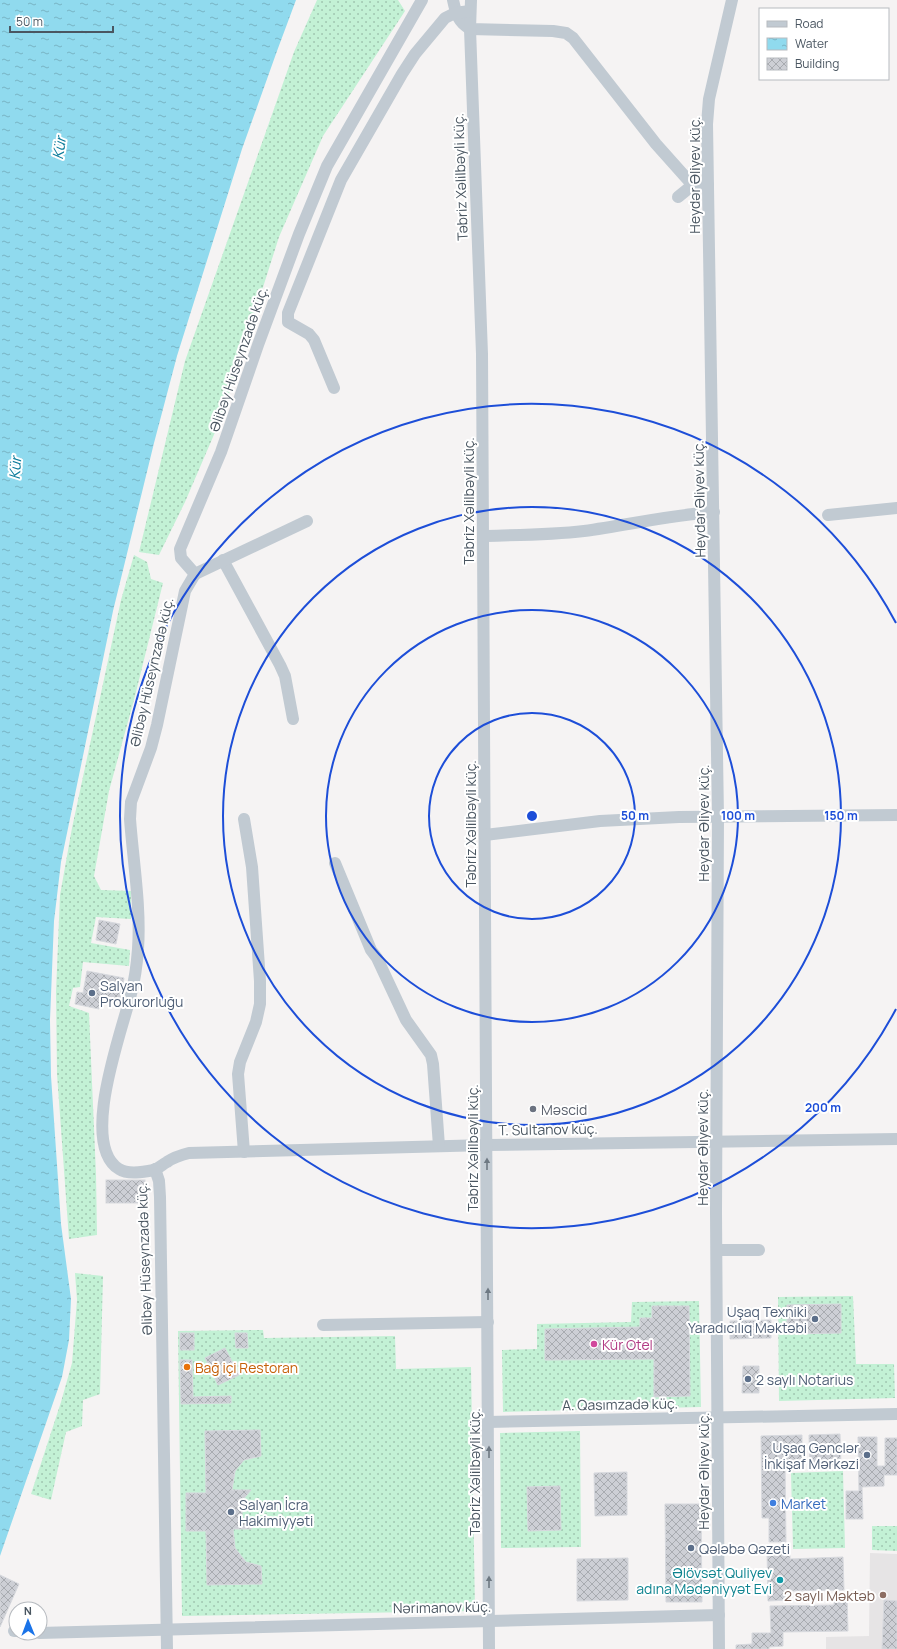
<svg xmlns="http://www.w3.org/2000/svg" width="897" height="1649" font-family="Manrope,sans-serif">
	<defs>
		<pattern id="grass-dots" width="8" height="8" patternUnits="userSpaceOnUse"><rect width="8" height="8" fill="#c3f1d5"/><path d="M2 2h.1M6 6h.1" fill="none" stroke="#a0c6b0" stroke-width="1.8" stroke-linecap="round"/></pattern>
		<pattern id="water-ripples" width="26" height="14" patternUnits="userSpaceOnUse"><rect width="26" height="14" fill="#90daee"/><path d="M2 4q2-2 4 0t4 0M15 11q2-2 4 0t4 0" fill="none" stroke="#78b4c4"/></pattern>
		<pattern id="building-cross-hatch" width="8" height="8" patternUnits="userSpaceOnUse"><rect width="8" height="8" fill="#cdcfd5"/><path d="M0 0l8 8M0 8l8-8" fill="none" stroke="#a8abb0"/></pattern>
	</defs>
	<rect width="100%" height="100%" fill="#f5f3f3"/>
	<path fill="#e6e4e5" d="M 870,1553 L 897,1554 L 897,1649 L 826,1649 L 826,1637 L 869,1636 Z"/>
	<g fill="url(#grass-dots)">
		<path d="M 317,0 L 398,0 L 405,11 L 323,136 L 279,237 L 222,416 L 185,502 L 159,555 L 139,552 L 185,361 L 294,52 Z"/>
		<path d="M 134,555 L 147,562 L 151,579 L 163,583 L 135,696 L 109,791 L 94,876 L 101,890 L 131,891 L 131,919 L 96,917 L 91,943 L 130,950 L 129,966 L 83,962 L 80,987 L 73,988 L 69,1006 L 89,1013 L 96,1174 L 97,1235 L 69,1239 L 57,1074 L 56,992 L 60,895 L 72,828 L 121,600 Z"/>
		<path d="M 75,1273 L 103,1276 L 100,1394 L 83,1400 L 82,1426 L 66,1432 L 51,1500 L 31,1494 L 61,1402 L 72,1363 L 77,1300 Z"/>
		<path d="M 853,1296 L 856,1364 L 894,1364 L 895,1398 L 779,1401 L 778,1297 Z"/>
		<path d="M 699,1301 L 701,1407 L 503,1412 L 502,1350 L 537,1349 L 537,1324 L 631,1322 L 632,1302 Z"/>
		<path d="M 263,1330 L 264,1338 L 395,1336 L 396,1369 L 471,1367 L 475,1611 L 182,1616 L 178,1331 Z"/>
		<path d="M 580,1431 L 581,1547 L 501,1548 L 500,1433 Z"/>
		<path d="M 843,1471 L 845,1548 L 793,1549 L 791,1473 Z"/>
		<path d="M 872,1526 L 897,1526 L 897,1551 L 872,1550 Z"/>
	</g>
	<path fill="url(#water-ripples)" d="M 0,0 L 296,0 L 277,51 L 242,149 L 177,356 L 154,443 L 113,611 L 61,862 L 54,921 L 50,1020 L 51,1076 L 61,1224 L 71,1299 L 69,1340 L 62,1377 L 0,1556 Z"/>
	<g fill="url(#building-cross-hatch)" stroke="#d7d9de">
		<path d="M 99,920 L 120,924 L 116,944 L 96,940 Z"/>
		<path d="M 87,971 L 124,978 L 120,1001 L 101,997 L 99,1009 L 75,1004 L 77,992 L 83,993 Z"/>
		<rect x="106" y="1180" width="39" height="23"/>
		<path d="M 841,1304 L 841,1333 L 787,1334 L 787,1305 Z"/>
		<path d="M 652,1306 L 689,1306 L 690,1396 L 654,1397 L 654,1359 L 545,1360 L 545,1329 L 640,1327 L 640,1318 L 652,1318 Z"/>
		<path d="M 771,1320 L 771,1338 L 730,1339 L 730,1321 Z"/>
		<rect x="180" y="1333" width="14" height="17"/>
		<path d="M 235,1333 L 247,1333 L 248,1348 L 236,1348 Z"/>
		<path d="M 225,1348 L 239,1375 L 218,1385 L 205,1358 Z"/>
		<path d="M 180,1360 L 192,1360 L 193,1397 L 231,1396 L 231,1403 L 181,1404 Z"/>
		<path d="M 743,1366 L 759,1366 L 759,1393 L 742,1393 Z"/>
		<path d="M 260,1430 L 261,1456 L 244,1460 L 235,1471 L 232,1490 L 251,1490 L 242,1501 L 242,1518 L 252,1529 L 233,1529 L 235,1548 L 246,1562 L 261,1566 L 262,1584 L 207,1585 L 206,1531 L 186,1531 L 186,1493 L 206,1493 L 205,1431 Z"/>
		<path d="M 840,1434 L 841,1466 L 810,1467 L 809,1435 Z"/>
		<path d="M 802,1435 L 802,1462 L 785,1462 L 786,1542 L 769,1542 L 769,1518 L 762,1518 L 761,1436 Z"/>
		<path d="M 858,1437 L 877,1437 L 877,1466 L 885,1466 L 885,1438 L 897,1438 L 897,1475 L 884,1475 L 884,1486 L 862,1487 L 863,1519 L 846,1519 L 846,1491 L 859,1491 Z"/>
		<path d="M 627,1472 L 627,1515 L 595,1516 L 594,1473 Z"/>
		<path d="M 560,1486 L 561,1530 L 528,1531 L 527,1487 Z"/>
		<path d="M 665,1504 L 701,1504 L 702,1602 L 666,1602 Z"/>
		<path d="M 767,1550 L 790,1550 L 790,1559 L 843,1557 L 844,1590 L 789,1591 L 789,1600 L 768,1601 Z"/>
		<path d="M 628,1558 L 628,1600 L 577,1601 L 577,1559 Z"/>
		<path d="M 0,1575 L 19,1584 L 0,1627 Z"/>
		<path d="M 834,1596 L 847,1596 L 848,1631 L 783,1632 L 783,1646 L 769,1647 L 769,1649 L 736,1649 L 736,1645 L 752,1644 L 752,1633 L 771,1633 L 770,1606 L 834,1605 Z"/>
		<path d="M 884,1600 L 897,1601 L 897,1649 L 882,1649 Z"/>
	</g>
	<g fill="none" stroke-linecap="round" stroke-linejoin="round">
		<g stroke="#c1cad2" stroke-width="12">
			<path d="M 422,0 L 327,166 L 299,234 L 258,345 L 221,452 L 180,549 L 181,558 L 195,574 L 185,591 L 157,725 L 151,748 L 131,802 L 130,819 C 133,860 141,907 138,949 C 137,963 135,979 131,994 C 122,1031 79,1144 119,1169 C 128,1175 144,1172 154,1170 C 159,1168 163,1164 167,1162 C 174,1157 181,1155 189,1153 L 487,1145 L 897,1139"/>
			<path d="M 453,0 C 456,14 458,22 470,29 L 553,31 L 566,33 L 573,38 L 656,144 L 689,181 L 694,184 L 708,185"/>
			<path d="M 471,0 L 470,29 L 482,354 L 489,1649"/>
			<path d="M 678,197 L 694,184"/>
			<path d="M 334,388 L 314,340 L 309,334 L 288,322 L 288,313 L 341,180 L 402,74 L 415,54 L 445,18 L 455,13 L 470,11"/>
			<path d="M 828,515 L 897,508"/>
			<path d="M 483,536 C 517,535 550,535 584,531 C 628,525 670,515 714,512"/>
			<path d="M 223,560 L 280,665 L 285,676 L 293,719"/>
			<path d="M 195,574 L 307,521"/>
			<path d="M 244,819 L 252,867 L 260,981 L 260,1004 L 256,1022 L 240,1062 L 238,1074 L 244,1152"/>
			<path d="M 485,835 L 600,821 L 679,817 L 897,815"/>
			<path d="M 335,863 L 371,950 L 377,958 L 406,1020 L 431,1055 L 433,1064 L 439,1146"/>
			<path d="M 155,1169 L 159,1181 L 160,1197 L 167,1649"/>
			<path d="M 717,1250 L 759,1250"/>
			<path d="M 323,1325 L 488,1322"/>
			<path d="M 488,1422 L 897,1414"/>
			<path d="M 14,1631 L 16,1631"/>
			<path d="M 39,1633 L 719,1615"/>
			<path d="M 719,1649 L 716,1212 L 718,817 L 707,124 L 709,99 L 732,0"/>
		</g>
	</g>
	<defs><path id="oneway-solid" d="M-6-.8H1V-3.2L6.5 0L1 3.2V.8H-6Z"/></defs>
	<g fill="#6e7983">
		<use href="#oneway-solid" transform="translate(487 1164) rotate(-90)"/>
		<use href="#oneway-solid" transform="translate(488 1294) rotate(-90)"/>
		<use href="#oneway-solid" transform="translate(489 1452) rotate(-90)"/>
		<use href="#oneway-solid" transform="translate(489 1582) rotate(-90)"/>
	</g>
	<g fill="none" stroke="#1d4ed8" stroke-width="2">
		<circle cx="532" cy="816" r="103"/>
		<circle cx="532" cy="816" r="206"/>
		<circle cx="532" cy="816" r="309"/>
		<path d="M896 1009A412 412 0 1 1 896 623"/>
	</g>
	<g fill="#5c6f8a" stroke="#fff" stroke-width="1.5">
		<circle cx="92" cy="993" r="4"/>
		<circle cx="815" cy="1319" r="4"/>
		<circle cx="748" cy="1379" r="4"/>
		<circle cx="867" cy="1455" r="4"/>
		<circle cx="231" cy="1512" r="4"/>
		<circle cx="691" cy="1548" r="4"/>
	</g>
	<circle fill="#6b7280" stroke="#fff" stroke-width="1.5" cx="533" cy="1109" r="4"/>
	<circle fill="#d1479c" stroke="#fff" stroke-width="1.5" cx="594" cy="1344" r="4"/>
	<circle fill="#e8710a" stroke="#fff" stroke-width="1.5" cx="187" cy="1367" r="4"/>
	<circle fill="#3f7fe0" stroke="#fff" stroke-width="1.5" cx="773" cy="1503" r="4"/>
	<circle fill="#0f9aa8" stroke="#fff" stroke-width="1.5" cx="780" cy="1580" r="4"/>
	<circle fill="#8d6e63" stroke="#fff" stroke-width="1.5" cx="883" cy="1595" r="4"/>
	<g text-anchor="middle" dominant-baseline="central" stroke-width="4" stroke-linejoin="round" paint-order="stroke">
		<g font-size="14" fill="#4a5661" stroke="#fff">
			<text transform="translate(694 175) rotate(-90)">Heydər Əliyev küç.</text>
			<text transform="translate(460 177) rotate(-92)">Təbriz Xəlilbəyli küç.</text>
			<text transform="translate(238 359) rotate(-71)">Əlibəy Hüseynzadə küç.</text>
			<text transform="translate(699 499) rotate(-91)">Heydər Əliyev küç.</text>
			<text transform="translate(468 501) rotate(-90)">Təbriz Xəlilbəyli küç.</text>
			<text transform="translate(151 672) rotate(-77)">Əlibəy Hüseynzadə küç.</text>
			<text transform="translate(703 823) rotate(-90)">Heydər Əliyev küç.</text>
			<text transform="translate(470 824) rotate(-90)">Təbriz Xəlilbəyli küç.</text>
			<text transform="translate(548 1129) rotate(-1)">T. Sultanov küç.</text>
			<text transform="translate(702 1147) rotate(-90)">Heydər Əliyev küç.</text>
			<text transform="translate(472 1148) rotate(-90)">Təbriz Xəlilbəyli küç.</text>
			<text transform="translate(144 1259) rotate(-92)">Əlibəy Hüseynzadə küç.</text>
			<text transform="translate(620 1404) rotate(-1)">A. Qasımzadə küç.</text>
			<text transform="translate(703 1471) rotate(-90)">Heydər Əliyev küç.</text>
			<text transform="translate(474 1472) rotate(-90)">Təbriz Xəlilbəyli küç.</text>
			<text transform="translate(442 1607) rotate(-1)">Nərimanov küç.</text>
		</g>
		<g font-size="14" fill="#4e5e75" stroke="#fff" text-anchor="start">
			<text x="100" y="985">Salyan<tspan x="100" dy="16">Prokurorluğu</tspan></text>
			<text x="807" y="1311" text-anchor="end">Uşaq Texniki<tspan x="807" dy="16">Yaradıcılıq Məktəbi</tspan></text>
			<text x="756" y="1379">2 saylı Notarius</text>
			<text x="859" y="1447" text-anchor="end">Uşaq Gənclər<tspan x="859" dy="16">İnkişaf Mərkəzi</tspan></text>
			<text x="239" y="1504">Salyan İcra<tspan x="239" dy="16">Hakimiyyəti</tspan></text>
			<text x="699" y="1548">Qələbə Qəzeti</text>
		</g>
		<g font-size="14" fill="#5b616d" stroke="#fff" text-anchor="start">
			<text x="541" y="1109">Məscid</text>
		</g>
		<g font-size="14" fill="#b23c85" stroke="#fff" text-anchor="start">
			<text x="602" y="1344">Kür Otel</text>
		</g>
		<g font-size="14" fill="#c56008" stroke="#fff" text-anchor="start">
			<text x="195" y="1367">Bağ içi Restoran</text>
		</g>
		<g font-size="14" fill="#366cbe" stroke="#fff" text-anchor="start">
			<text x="781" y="1503">Market</text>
		</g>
		<g font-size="14" fill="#0d838f" stroke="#fff" text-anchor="end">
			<text x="772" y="1572">Əlövsət Quliyev<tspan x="772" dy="16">adına Mədəniyyət Evi</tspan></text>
		</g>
		<g font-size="14" fill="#785e54" stroke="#fff" text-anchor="end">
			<text x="875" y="1595">2 saylı Məktəb</text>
		</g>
		<g font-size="15" font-style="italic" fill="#0c7c9b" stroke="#fff">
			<text transform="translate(59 148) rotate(-81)">Kür</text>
			<text transform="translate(15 468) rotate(-86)">Kür</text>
		</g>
	</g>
	<circle cx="532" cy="816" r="6" fill="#1d4ed8" stroke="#fff" stroke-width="2"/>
	<g font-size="12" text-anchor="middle" font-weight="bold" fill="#1d4ed8" stroke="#fff" stroke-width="4" stroke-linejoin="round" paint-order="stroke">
		<text x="635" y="820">50 m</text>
		<text x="738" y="820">100 m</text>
		<text x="841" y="820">150 m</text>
		<text x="823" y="1112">200 m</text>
	</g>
	<rect x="759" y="8" width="130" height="72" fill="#ffffff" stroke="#b7bbc0"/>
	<rect x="767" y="21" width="20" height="6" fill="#c1cad2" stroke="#b7bbc0"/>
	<text x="795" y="28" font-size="12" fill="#4a5661">Road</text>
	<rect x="767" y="38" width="20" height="12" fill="url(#water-ripples)" stroke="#b7bbc0"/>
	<text x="795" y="48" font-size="12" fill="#4a5661">Water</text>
	<rect x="767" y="58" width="20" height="12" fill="url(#building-cross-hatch)" stroke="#b7bbc0"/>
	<text x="795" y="68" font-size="12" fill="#4a5661">Building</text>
	<g transform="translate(28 1621) rotate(359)"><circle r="19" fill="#ffffff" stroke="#b7bbc0"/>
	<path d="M0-3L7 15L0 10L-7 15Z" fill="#1a73e8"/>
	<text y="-6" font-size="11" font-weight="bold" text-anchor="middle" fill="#4a5661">N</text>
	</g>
	<path d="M10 26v6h103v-6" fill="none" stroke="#4a5661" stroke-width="2"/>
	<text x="16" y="26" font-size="12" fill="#4a5661" stroke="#ffffff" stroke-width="3" paint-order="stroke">50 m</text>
</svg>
